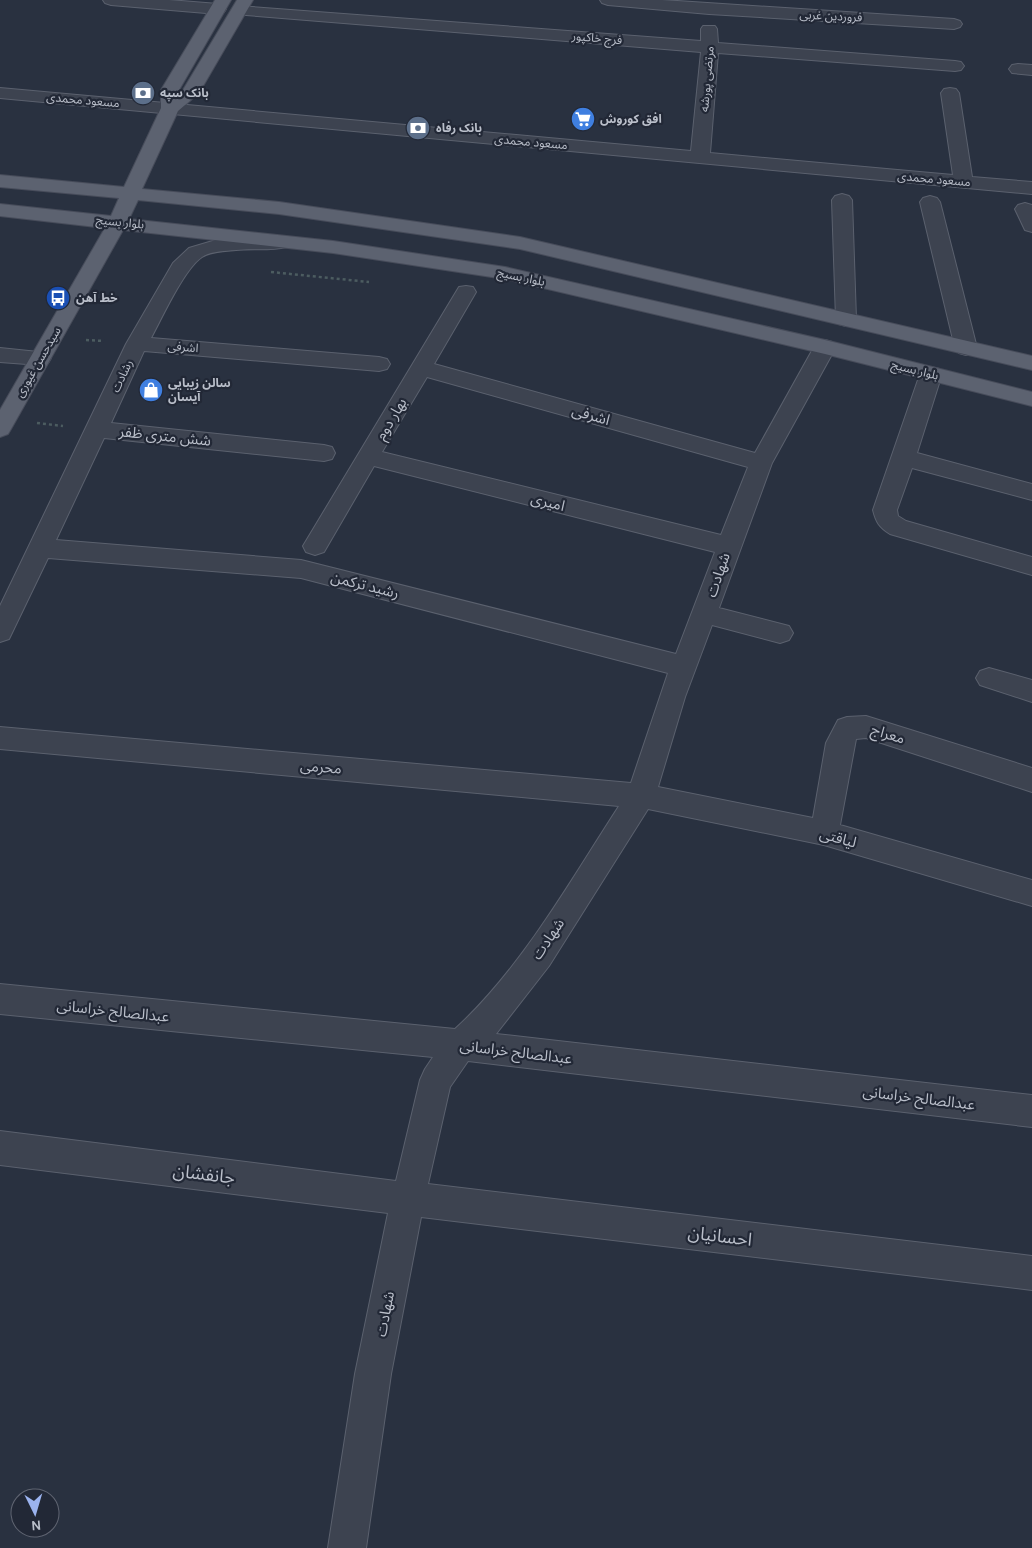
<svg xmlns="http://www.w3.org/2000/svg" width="1032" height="1548" font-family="Karla,'Noto Sans Arabic',sans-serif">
	<rect width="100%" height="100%" fill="#293140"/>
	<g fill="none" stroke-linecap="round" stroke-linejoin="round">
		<g stroke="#5b616e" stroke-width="2">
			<g id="minor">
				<path d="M 103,0 L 169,0 L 218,4 L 224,6 L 226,9 L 224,12 L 218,14 L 111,5 L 105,3 Z"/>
				<path d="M 600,0 L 662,0 L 954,19 L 960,21 L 962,24 L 960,27 L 954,29 L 709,14 L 608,5 L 602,3 Z"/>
				<path d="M 239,6 L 701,41 L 701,29 L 703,26 L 715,26 L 717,29 L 718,43 L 955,61 L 961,62 L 964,66 L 961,70 L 955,71 L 718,53 L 710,153 L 953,175 L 941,93 L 944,89 L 950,88 L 956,89 L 959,93 L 972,177 L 1032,182 L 1032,194 L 0,98 L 0,88 L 691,151 L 701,52 L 233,14 L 231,11 L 233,8 Z"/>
				<path d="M 1018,64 L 1032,65 L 1032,75 L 1012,73 L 1009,69 L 1012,65 Z"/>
				<path d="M 842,194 L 849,196 L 852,200 L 856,319 L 853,324 L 846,326 L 839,324 L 836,319 L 832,200 L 835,196 Z"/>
				<path d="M 930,196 L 937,198 L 940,202 L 977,348 L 973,353 L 966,355 L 959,353 L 955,348 L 920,202 L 923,198 Z"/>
				<path d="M 1025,203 L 1032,205 L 1032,232 L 1025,230 L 1015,209 L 1018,205 Z"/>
				<path d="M 244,237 L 286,239 L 289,243 L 286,247 C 270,251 252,248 236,250 C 225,251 211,251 202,257 C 184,269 162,318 151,338 L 379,357 L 387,359 L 390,364 L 387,369 L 379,371 L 144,351 L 111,423 L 324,445 L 332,447 L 335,453 L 332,459 L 324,461 L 104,438 L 56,540 L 301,560 L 676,654 L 715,552 L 374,466 L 324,552 L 315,555 L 306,552 L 303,546 L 459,287 L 466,286 L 473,287 L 476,292 L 434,364 L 755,453 L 814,347 L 818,342 L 825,340 L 832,342 L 836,347 L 772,463 L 719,608 L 789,626 L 793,633 L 789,640 L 780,643 L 712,625 L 685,697 L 658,787 L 813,818 L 826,743 L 838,720 L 847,717 L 866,716 L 1032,768 L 1032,792 L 866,738 L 856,739 L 840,825 L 1032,880 L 1032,906 L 824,845 L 648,809 L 549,966 L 496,1034 L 1032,1095 L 1032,1127 L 468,1061 L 450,1087 L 428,1184 L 1032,1256 L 1032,1290 L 421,1217 L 391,1374 L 366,1548 L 328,1548 L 355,1374 L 388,1213 L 0,1165 L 0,1131 L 396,1181 L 420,1080 L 425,1069 L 433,1057 L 0,1014 L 0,984 L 455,1029 C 522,968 570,881 619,806 L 0,749 L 0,727 L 631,783 L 668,673 L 301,578 L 48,558 L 9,639 L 0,642 L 0,606 L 126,344 L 173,263 L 189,248 L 216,240 ZM 427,377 L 748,467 L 721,535 L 382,452 Z"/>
				<path d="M 0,348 L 48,353 L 51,358 L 48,363 L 40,365 L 0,362 Z"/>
				<path d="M 931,367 L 939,369 L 942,374 L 917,453 L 1032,484 L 1032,500 L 912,468 L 897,510 L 898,516 L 906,521 L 1032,557 L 1032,575 L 890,534 C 879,527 876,522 873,510 L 920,374 L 923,369 Z"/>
				<path d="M 989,668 L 1032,680 L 1032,702 L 980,685 L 976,678 L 980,671 Z"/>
			</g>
		</g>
		<g stroke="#474c5a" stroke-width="2">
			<path id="major" d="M 215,0 L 231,0 L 179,90 L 179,93 L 183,90 L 237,0 L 253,0 L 199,93 L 178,111 L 142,189 L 279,202 L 520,237 L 1032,356 L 1032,370 L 520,249 L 279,214 L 138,200 L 129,219 L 333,241 L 505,267 L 825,340 L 1032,392 L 1032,406 L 825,354 L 505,279 L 333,253 L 123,230 L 11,429 L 8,434 L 0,437 L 0,410 L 105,228 L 0,216 L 0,204 L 111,216 L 119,198 L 0,187 L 0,175 L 124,187 L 161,108 L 161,90 Z"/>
		</g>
		<g stroke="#4c5c60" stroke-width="2.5" stroke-dasharray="3 3" stroke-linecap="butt">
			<path d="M 271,272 L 369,282"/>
			<path d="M 86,340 L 104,341"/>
			<path d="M 37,423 L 63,426"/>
		</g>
		<use href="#minor" fill="#3d4350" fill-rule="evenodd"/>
		<use href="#major" fill="#5c6270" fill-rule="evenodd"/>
	</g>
	<defs>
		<g id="bank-disc" transform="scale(1.25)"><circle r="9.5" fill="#5c6f8a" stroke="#222836"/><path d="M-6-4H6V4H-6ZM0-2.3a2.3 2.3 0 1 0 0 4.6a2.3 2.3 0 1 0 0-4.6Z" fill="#fff"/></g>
		<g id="supermarket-disc" transform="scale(1.25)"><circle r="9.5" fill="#3f7fe0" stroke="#222836"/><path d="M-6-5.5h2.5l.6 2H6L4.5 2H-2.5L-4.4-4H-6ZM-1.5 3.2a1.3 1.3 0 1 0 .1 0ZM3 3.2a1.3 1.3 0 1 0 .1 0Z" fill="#fff"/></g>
		<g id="bus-disc" transform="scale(1.25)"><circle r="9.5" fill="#1a4fb4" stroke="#222836"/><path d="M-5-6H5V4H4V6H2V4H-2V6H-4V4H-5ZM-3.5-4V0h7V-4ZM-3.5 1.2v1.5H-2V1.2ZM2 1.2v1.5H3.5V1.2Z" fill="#fff"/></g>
		<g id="shop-disc" transform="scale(1.25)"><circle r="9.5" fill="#3f7fe0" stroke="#222836"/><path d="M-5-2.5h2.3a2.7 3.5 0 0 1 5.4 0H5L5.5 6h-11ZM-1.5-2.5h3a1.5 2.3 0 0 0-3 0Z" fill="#fff"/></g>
	</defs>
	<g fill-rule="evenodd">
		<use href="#bank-disc" x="143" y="93"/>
		<use href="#supermarket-disc" x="583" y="119"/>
		<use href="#bank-disc" x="418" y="128"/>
		<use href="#bus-disc" x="58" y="298"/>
		<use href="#shop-disc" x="151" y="390"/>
	</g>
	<g text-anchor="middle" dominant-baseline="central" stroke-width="4.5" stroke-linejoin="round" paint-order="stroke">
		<g font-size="12" fill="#babfca" stroke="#222836">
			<text transform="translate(831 16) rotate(3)">فروردین غربی</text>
			<text transform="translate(597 38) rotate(5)">فرج خاکپور</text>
			<text transform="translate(707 79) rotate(-85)">مرتضی پورشه</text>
			<text transform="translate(83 100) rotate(5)">مسعود محمدی</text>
			<text transform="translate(531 142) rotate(5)">مسعود محمدی</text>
			<text transform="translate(934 179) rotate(5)">مسعود محمدی</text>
			<text transform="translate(120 222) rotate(6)">بلوار بسیج</text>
			<text transform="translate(521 277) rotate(12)">بلوار بسیج</text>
			<text transform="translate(183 347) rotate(5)">اشرفی</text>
			<text transform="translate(38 362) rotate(-60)">سیدحسن غیوری</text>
			<text transform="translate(915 370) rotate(14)">بلوار بسیج</text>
			<text transform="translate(122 376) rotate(-65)">رشادت</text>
		</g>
		<g font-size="12" font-weight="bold" fill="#babfca" stroke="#222836" text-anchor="start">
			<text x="160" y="93">بانک سپه</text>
			<text x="600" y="119">افق کوروش</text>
			<text x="436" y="128">بانک رفاه</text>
			<text x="76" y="298">خط آهن</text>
			<text x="168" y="383">سالن زیبایی<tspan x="168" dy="14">آیسان</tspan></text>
		</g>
		<g font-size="15" fill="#babfca" stroke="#222836">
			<text transform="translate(591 415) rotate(16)">اشرفی</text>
			<text transform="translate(391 419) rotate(-59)">بهار دوم</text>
			<text transform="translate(165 436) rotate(6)">شش متری ظفر</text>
			<text transform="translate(548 502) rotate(14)">امیری</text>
			<text transform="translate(718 575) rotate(-71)">شهادت</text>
			<text transform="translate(365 585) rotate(14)">رشید ترکمن</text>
			<text transform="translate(888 734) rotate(17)">معراج</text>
			<text transform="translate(321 767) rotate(5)">محرمی</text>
			<text transform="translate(838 838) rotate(15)">لیاقتی</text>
			<text transform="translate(548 939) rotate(-56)">شهادت</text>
			<text transform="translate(113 1011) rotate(6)">عبدالصالح خراسانی</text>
			<text transform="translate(516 1052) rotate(7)">عبدالصالح خراسانی</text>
			<text transform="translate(919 1098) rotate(7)">عبدالصالح خراسانی</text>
			<text transform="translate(385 1314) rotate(-79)">شهادت</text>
		</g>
		<g font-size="18" fill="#babfca" stroke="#222836">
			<text transform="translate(204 1174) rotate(7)">جانفشان</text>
			<text transform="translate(720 1236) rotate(7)">احسانیان</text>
		</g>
	</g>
	<g transform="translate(35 1513) rotate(175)"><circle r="24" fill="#222836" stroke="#5f6471"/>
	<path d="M0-4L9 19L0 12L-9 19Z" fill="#9bb3ef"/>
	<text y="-8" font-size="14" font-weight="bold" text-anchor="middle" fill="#babfca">N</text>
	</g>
</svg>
